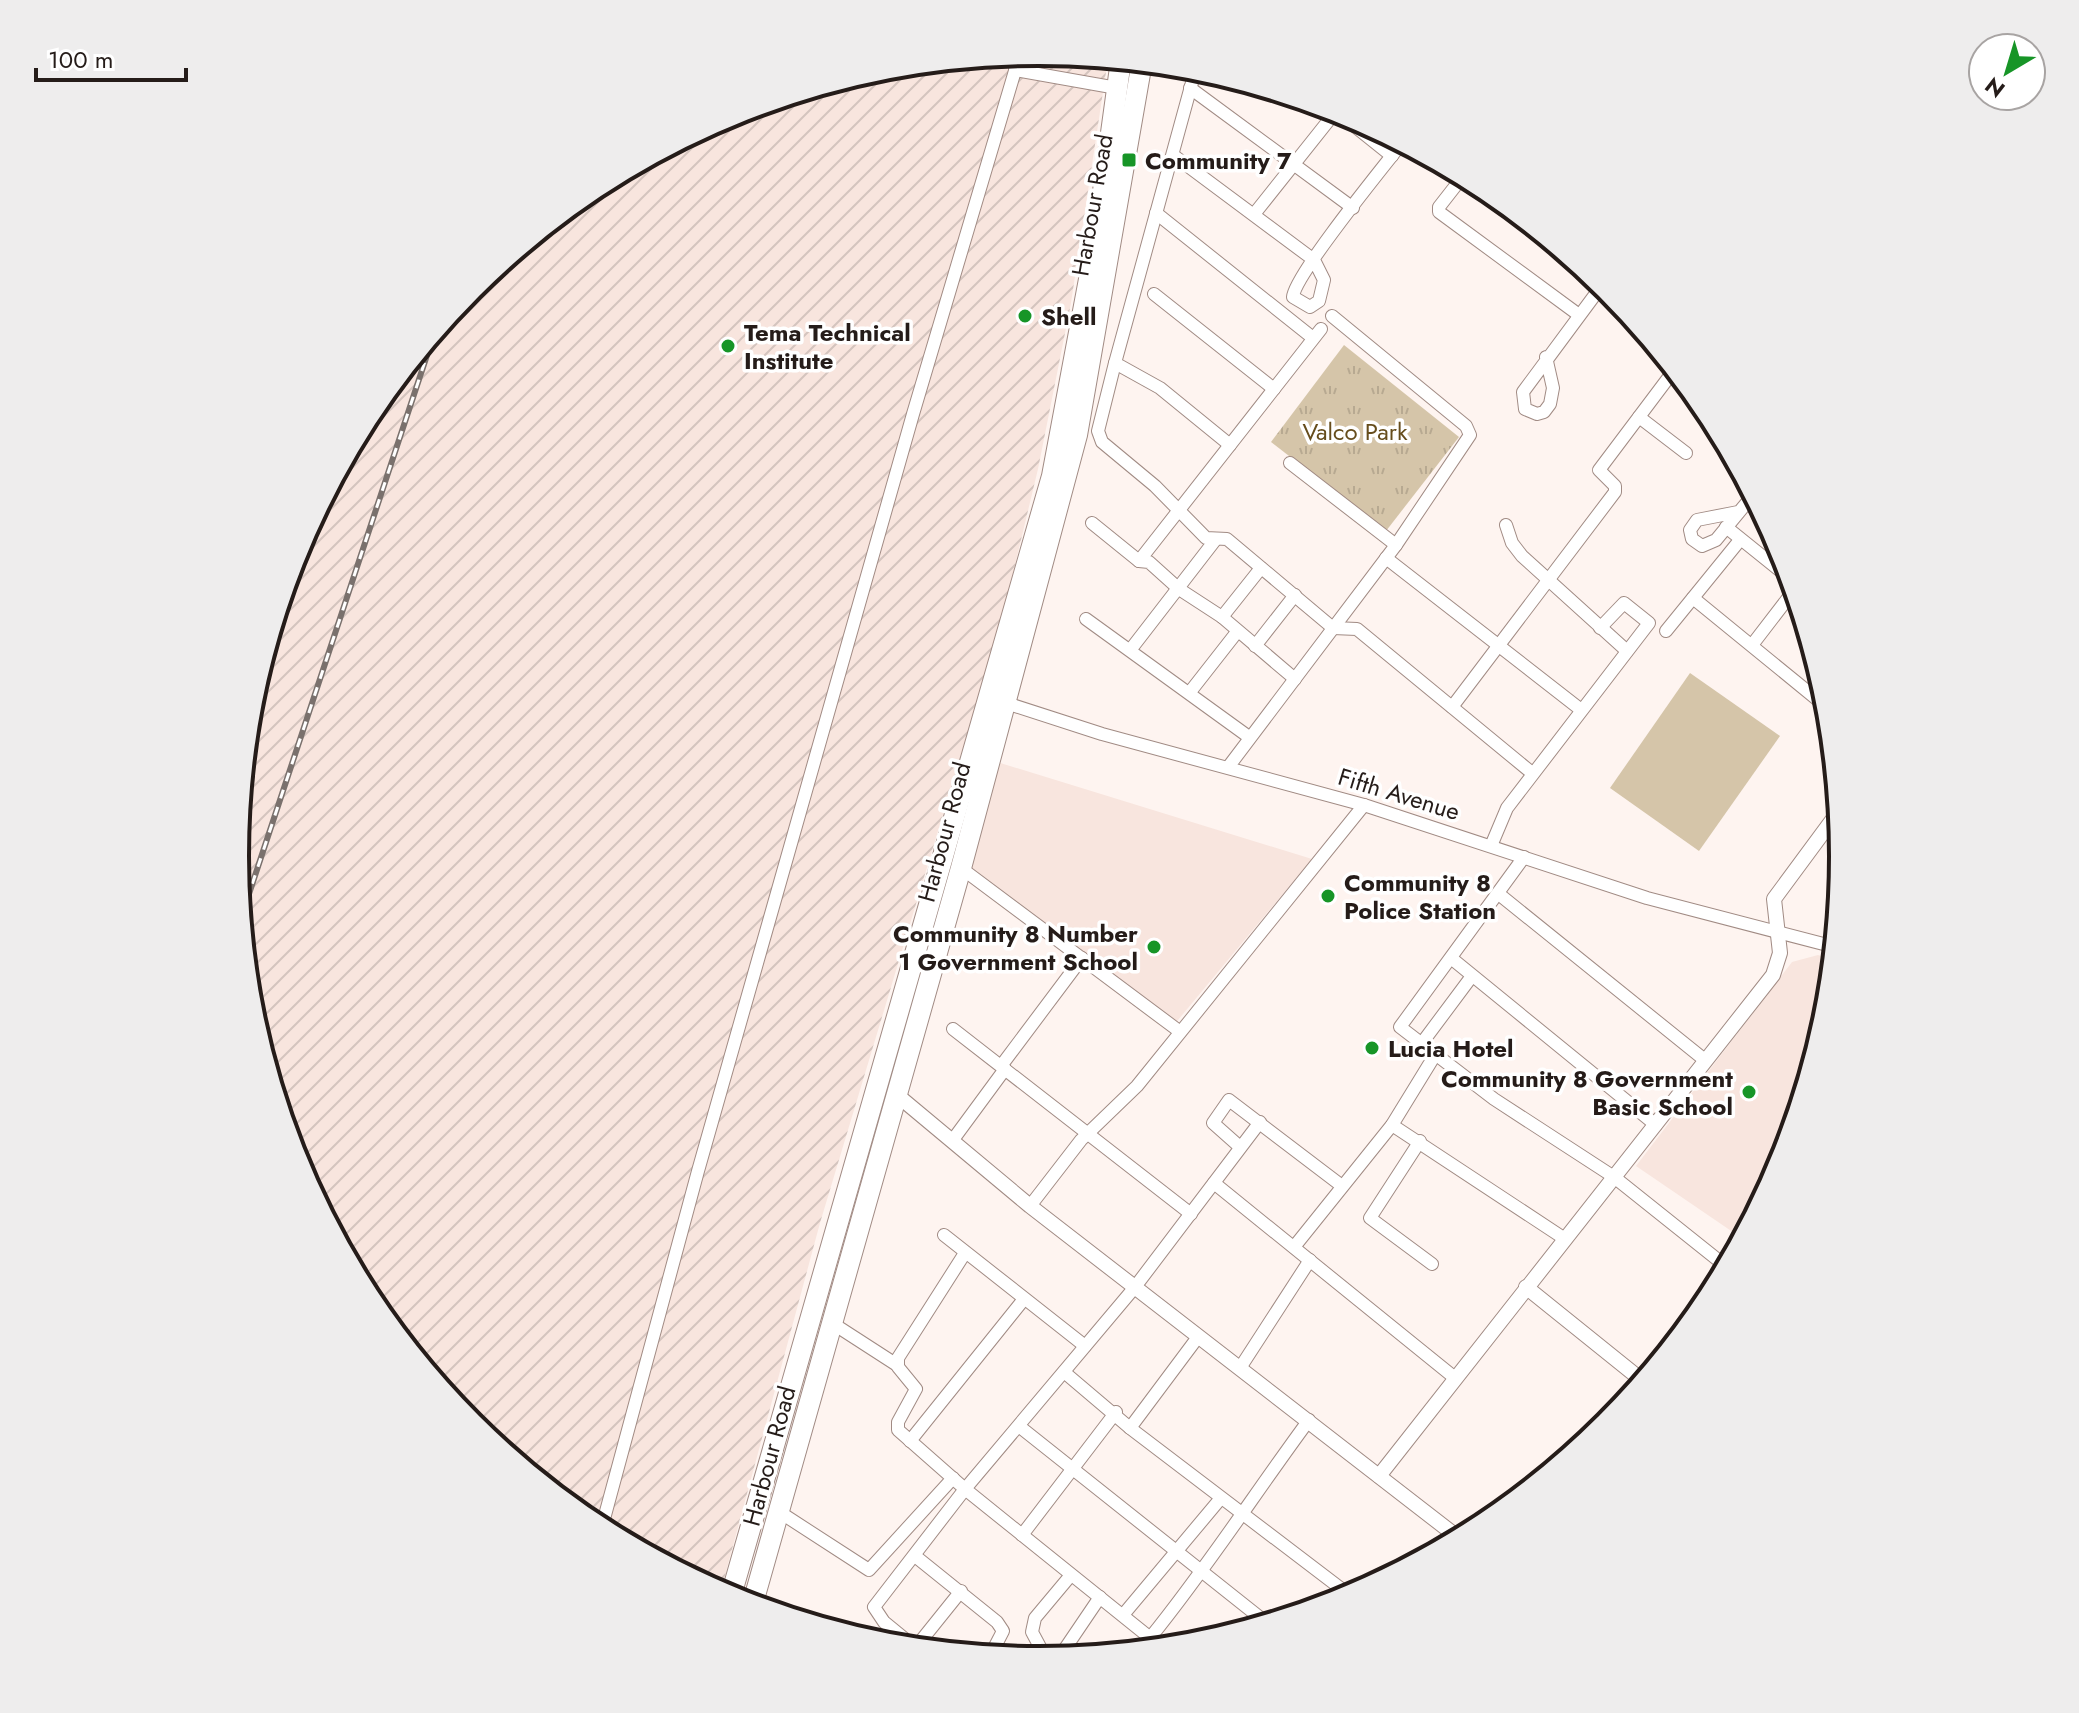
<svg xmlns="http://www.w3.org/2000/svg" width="2079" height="1713" font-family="Jost,sans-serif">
	<defs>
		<pattern id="industrial-furrows" width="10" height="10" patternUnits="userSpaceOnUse" patternTransform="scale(2)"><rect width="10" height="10" fill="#f8e5de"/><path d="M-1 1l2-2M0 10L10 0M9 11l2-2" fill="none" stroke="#d4c4be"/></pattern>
		<pattern id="park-tufts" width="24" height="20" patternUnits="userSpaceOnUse" patternTransform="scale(2)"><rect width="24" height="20" fill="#d5c5a9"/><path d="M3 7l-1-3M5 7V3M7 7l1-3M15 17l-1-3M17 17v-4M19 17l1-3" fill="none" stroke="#b7a991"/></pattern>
	</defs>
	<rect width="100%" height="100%" fill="#fef4f0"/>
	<g fill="#f8e5de">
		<path d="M 997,762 L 1312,859 L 1173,1026 L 968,868 Z"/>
		<path d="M 1818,955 L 1834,960 L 1828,1014 L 1783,1165 L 1743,1239 L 1636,1166 L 1792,962 Z"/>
	</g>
	<path fill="url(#industrial-furrows)" d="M 1040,52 L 1108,59 L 1071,303 L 1038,469 L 1003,615 L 820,1223 L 720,1594 L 592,1525 L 470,1425 L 370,1303 L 296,1164 L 250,1013 L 235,856 L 251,699 L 296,548 L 371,409 L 471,287 L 593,187 L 732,113 L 883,67 Z"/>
	<path fill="#d5c5a9" d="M 1690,673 L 1780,736 L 1699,851 L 1610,788 Z"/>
	<path fill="url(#park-tufts)" d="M 1344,345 L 1459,437 L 1386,531 L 1271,442 Z"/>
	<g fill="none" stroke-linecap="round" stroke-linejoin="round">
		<g stroke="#a18b84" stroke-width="14">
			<g id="minor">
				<path d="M 1196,68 L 1115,363 L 1160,388 L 1230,445"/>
				<path d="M 1015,70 L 1117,88"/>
				<path d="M 1190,88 L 1353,208"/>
				<path d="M 1332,108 L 1392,156"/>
				<path d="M 1173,155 L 1314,260 L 1324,280 L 1319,301 L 1310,307 L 1293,297 C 1294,276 1384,166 1402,143"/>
				<path d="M 1464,175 L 1439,207 L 1439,212 L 1579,315"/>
				<path d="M 1156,213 L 1313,338"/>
				<path d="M 1255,213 L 1337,110"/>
				<path d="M 1154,294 L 1274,389"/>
				<path d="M 1546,357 L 1553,388 L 1550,404 L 1544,412 L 1537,414 L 1525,409 L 1523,392 L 1603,284"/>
				<path d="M 1115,363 L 1098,431 L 1102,442 L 1155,486 L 1206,538 L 1227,539 L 1333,628 L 1357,629 L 1532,773"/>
				<path d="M 1639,417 L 1686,453"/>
				<path d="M 1290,463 L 1396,545"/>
				<path d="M 1738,512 L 1697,520 L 1690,530 L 1692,539 L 1702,546 L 1716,540 L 1754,494"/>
				<path d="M 1092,523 L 1139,561 L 1149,562 L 1179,589 L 1222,617 L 1295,679"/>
				<path d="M 1506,525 L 1512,543 L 1522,556 L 1627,651"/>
				<path d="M 1726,527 L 1793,581"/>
				<path d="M 1386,558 L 1580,709"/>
				<path d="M 1139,561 L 1321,329"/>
				<path d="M 1693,598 L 1829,709"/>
				<path d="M 1222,617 L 1261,568"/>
				<path d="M 1086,619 L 1249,737"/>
				<path d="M 1666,631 L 1740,540"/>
				<path d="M 1752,645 L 1795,589"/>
				<path d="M 1255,646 L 1295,595"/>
				<path d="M 1131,649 L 1216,539"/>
				<path d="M 1190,692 L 1237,632"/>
				<path d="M 1006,703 L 1102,734 L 1364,805 L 1647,898 L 1835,947"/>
				<path d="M 1452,707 L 1615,492 L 1615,486 L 1599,470 L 1675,369"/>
				<path d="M 1229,766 L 1396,545 L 1470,435 L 1466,426 L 1332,316"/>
				<path d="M 1491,846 L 1507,808 L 1649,623 L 1624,603 L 1600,628"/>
				<path d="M 1524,857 L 1400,1027 L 1494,1099 L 1614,1177 L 1728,1268"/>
				<path d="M 961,868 L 1179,1031"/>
				<path d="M 1500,895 L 1706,1061"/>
				<path d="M 1451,958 L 1656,1125"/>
				<path d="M 953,1029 L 1191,1214"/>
				<path d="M 1422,1043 L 1472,976"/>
				<path d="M 1001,1066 L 1082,958"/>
				<path d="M 1392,1125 L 1565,1239"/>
				<path d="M 952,1141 L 1005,1069"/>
				<path d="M 1420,1141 L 1370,1218 L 1432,1264"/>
				<path d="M 1240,1147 L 1213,1123 L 1229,1100 L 1342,1186"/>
				<path d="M 1214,1183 L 1455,1378"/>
				<path d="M 1030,1206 L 1081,1140 L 1137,1086 L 1364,805"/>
				<path d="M 944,1235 L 1085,1346"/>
				<path d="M 1294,1247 L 1392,1125 L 1435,1055"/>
				<path d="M 832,1323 L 897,1365"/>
				<path d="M 1240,1368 L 1310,1260"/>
				<path d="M 1064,1372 L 1130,1428 L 1352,1597"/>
				<path d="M 1020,1427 L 1268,1624"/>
				<path d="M 1130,1428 L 1198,1337"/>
				<path d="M 910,1441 L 1024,1299"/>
				<path d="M 781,1513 L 869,1570 L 953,1478"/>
				<path d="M 601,1530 L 698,1171 L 913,414 L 1020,54"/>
				<path d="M 1022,1535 L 1116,1412"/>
				<path d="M 915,1556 L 997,1622 L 1003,1631 L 990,1656"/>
				<path d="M 1123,1615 L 1221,1498"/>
				<path d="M 1150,1638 C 1207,1568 1255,1493 1309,1420"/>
				<path d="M 916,1647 L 961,1591"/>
				<path d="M 917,1649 L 884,1622 L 874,1607 L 965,1489 L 898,1430 L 898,1422 L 916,1389 L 898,1367 L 898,1358 L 965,1253"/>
				<path d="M 1164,1649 L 965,1489 L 1135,1287 L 1260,1122"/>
				<path d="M 1058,1659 L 1100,1597"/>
				<path d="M 1047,1660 L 1032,1632 L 1035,1618 L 1071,1575"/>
			</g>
		</g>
		<g stroke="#a18b84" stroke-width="16">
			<g id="tertiary">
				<path d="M 897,1095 L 1030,1206 L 1460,1539"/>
				<path d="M 1526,1287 L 1644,1382"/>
				<path d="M 1379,1476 L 1773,975 L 1780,953 L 1774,899 L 1839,811"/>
			</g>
		</g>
		<g stroke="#a18b84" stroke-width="22">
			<g id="trunk">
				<path d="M 730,1599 L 1052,476 L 1096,242 L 1121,60"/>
				<path d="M 752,1606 L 961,868 L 1077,435 L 1142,62"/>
			</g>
		</g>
		<use href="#minor" stroke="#fff" stroke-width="12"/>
		<use href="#tertiary" stroke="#fff" stroke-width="14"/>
		<use href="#trunk" stroke="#fff" stroke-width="20"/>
		<g stroke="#7a716d" stroke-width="6">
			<path id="rail" d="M 241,918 L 435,331"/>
		</g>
		<use href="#rail" stroke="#fff" stroke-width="3" stroke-dasharray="9" stroke-linecap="butt"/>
	</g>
	<g fill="#179527" stroke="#fff" stroke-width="3">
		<rect x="1121" y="152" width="16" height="16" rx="4"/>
		<circle cx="1025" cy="316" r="8"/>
		<circle cx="728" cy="346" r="8"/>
		<circle cx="1328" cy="896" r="8"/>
		<circle cx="1154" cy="947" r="8"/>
		<circle cx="1372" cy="1048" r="8"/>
		<circle cx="1749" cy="1092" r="8"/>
	</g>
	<g text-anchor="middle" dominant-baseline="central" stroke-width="7" stroke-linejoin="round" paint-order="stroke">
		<g font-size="24" font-weight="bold" fill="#251c19" stroke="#fff" text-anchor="start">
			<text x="1145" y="160">Community 7</text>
			<text x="1041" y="316">Shell</text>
			<text x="744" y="332">Tema Technical<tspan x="744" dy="28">Institute</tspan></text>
			<text x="1344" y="882">Community 8<tspan x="1344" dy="28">Police Station</tspan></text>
			<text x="1138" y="933" text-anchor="end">Community 8 Number<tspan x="1138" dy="28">1 Government School</tspan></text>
			<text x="1388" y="1048">Lucia Hotel</text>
			<text x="1733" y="1078" text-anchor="end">Community 8 Government<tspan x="1733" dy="28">Basic School</tspan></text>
		</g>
		<g font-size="24" fill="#251c19" stroke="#fff">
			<text transform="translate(1092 205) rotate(-80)">Harbour Road</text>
			<text transform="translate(1399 794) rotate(17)">Fifth Avenue</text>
			<text transform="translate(944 832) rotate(-75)">Harbour Road</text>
			<text transform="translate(769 1456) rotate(-75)">Harbour Road</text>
		</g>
		<g font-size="24" fill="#664d1c" stroke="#fff">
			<text x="1355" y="431">Valco Park</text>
		</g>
	</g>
	<path d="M0 0H2079V1713H0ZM249 856a790 790 0 1 1 1580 0a790 790 0 1 1-1580 0Z" fill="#eeeded" fill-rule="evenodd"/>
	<path fill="none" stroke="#251c19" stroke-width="4" d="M249 856a790 790 0 1 1 1580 0a790 790 0 1 1-1580 0Z"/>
	<g transform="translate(2007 72) rotate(218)"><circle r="38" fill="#ffffff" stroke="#a8a4a3" stroke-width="2"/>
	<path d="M0-6L14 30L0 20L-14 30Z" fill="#179527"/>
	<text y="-12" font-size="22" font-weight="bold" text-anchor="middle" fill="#251c19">N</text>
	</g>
	<path d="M36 68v12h150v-12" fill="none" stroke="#251c19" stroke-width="4"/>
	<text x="48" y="68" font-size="24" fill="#251c19" stroke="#ffffff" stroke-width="6" paint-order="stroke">100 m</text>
</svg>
